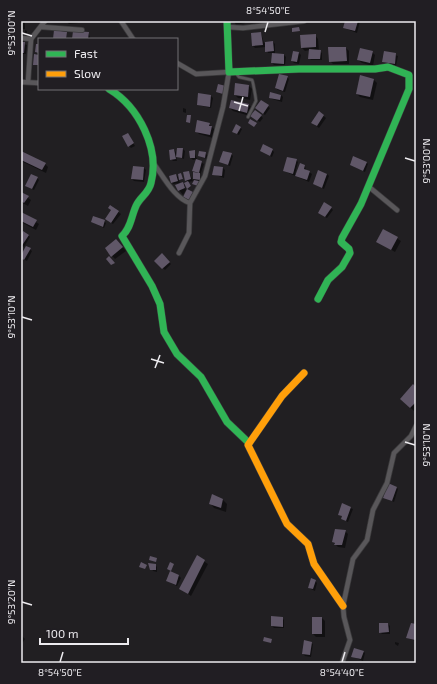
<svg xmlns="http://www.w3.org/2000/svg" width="437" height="684" font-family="'Exo 2',sans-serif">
	<rect width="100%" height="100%" fill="#211f22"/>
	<g fill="#0007">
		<path d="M 21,21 L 25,21 L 25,30 L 27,31 L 27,36 L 25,35 L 25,29 L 21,29 Z"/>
		<path d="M 66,21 L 78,21 L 78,23 L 69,24 Z"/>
		<path d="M 234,21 L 245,21 L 245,23 L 236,25 Z"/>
		<path d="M 346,21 L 360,21 L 357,33 L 344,28 Z"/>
		<path d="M 88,33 L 91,39 L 73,39 Z"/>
		<path d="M 261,33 L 264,43 L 273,42 L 275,44 L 275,54 L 284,55 L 286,57 L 285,65 L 274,65 L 272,63 L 273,53 L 268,53 L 266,47 L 255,48 L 253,46 L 252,34 Z"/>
		<path d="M 315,35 L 318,39 L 319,51 L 322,53 L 322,60 L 311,60 L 309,58 L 310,50 L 305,51 L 302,48 Z"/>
		<path d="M 21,43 L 27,45 L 26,54 L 21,54 Z"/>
		<path d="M 346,48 L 349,51 L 349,64 L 333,64 L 330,61 Z"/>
		<path d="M 372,52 L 375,55 L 373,66 L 362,63 L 358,60 Z"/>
		<path d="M 385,52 L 398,56 L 396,66 L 383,62 Z"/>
		<path d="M 299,53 L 301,55 L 299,64 L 294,63 L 292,61 Z"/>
		<path d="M 287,77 L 289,79 L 285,92 L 278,90 L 276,88 Z"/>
		<path d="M 374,80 L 377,83 L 373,100 L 360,97 L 357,94 Z"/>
		<path d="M 249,86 L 252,89 L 250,100 L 238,98 L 235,95 Z"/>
		<path d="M 271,93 L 281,95 L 283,97 L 282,102 L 272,99 L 270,97 Z"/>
		<path d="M 211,96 L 213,98 L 211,108 L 198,105 Z"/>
		<path d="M 232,101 L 249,105 L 252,108 L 250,116 L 233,111 L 230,108 Z"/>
		<path d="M 261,101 L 270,108 L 265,115 L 258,110 Z"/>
		<path d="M 183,108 L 186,109 L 186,113 L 183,112 Z"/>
		<path d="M 255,111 L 263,118 L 260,122 L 253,118 Z"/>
		<path d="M 319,112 L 326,118 L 319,128 L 314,124 Z"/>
		<path d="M 209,124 L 215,130 L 213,138 L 199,134 L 196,131 Z"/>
		<path d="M 240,128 L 242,129 L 239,135 L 235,133 Z"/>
		<path d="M 129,136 L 135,146 L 131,148 L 129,146 Z"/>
		<path d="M 183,149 L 185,151 L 184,159 L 176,156 L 177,161 L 173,161 L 171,159 L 174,150 L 177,153 Z"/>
		<path d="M 272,150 L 274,152 L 272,157 L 261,151 Z"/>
		<path d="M 194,151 L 197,159 L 193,160 L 191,158 Z"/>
		<path d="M 21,152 L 45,164 L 48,167 L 46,173 L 21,161 Z"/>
		<path d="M 200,152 L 208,155 L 207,159 L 199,156 Z"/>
		<path d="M 231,154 L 233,156 L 230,166 L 221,162 Z"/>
		<path d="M 197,160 L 204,164 L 200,175 L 201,181 L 197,181 L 198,186 L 193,184 L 194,174 L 197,174 L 194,171 Z"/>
		<path d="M 296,160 L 298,162 L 295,174 L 296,174 L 300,164 L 305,166 L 306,170 L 312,174 L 309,182 L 284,171 Z"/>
		<path d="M 367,163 L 368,164 L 365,172 L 351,165 Z"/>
		<path d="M 144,168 L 146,170 L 144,182 L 134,181 L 132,179 Z"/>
		<path d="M 223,168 L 225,170 L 224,178 L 213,174 Z"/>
		<path d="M 189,172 L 193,181 L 188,182 L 191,187 L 188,188 L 184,184 L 186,190 L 183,195 L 179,190 L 184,184 L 188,182 L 186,180 Z"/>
		<path d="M 181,174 L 183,179 L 181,180 L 178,177 L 180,183 L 173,184 L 172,182 L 176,175 L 180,179 Z"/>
		<path d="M 327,174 L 329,176 L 324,189 L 314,184 Z"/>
		<path d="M 37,178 L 39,180 L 34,190 L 26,186 Z"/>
		<path d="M 21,193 L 31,200 L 28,206 L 21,202 Z"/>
		<path d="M 110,206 L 121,214 L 113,224 L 108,221 L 112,210 Z"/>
		<path d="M 331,208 L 333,210 L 327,218 L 322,215 Z"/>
		<path d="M 21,213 L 39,224 L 36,230 L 21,222 Z"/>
		<path d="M 104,221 L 106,223 L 104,228 L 92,222 Z"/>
		<path d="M 384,230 L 401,241 L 395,252 L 378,242 Z"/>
		<path d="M 28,235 L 30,237 L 24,247 L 21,245 L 21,237 Z"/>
		<path d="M 119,243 L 126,251 L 115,259 L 106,249 Z"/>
		<path d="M 27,247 L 32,251 L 27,261 L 23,259 Z"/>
		<path d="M 162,255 L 171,264 L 165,270 L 156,261 Z"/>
		<path d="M 416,388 L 416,408 L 414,411 L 401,399 Z"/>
		<path d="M 396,487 L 398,489 L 394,502 L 384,497 Z"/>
		<path d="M 213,496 L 223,500 L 227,504 L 226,512 L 214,508 L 210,503 Z"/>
		<path d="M 342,505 L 353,509 L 348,522 L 342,519 Z"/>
		<path d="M 345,531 L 348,534 L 345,548 L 338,547 L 333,542 Z"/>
		<path d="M 197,557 L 208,564 L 191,596 L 181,589 Z"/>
		<path d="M 149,564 L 155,565 L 157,567 L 157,572 L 153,571 Z"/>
		<path d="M 179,576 L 181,578 L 177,586 L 167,581 Z"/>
		<path d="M 315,581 L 317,583 L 315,591 L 309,588 Z"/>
		<path d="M 415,615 L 416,615 L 416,622 L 414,621 Z"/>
		<path d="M 282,618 L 284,620 L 284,628 L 274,628 L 272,626 Z"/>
		<path d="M 322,618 L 325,621 L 325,637 L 316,637 L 313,634 Z"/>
		<path d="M 388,624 L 390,626 L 390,634 L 382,634 L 380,632 Z"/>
		<path d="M 411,624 L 416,625 L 416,641 L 407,638 Z"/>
		<path d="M 21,635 L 25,639 L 21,645 Z"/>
		<path d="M 395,642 L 399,643 L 398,646 L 395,644 Z"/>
		<path d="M 311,643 L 313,644 L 311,657 L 305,656 L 303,654 Z"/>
		<path d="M 363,651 L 365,653 L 363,661 L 352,656 Z"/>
	</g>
	<g fill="#605768">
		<path d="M 345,21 L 358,21 L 355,31 L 343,28 Z"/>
		<path d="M 299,27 L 300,31 L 292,32 L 292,28 Z"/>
		<path d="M 54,30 L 67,32 L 66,39 L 53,39 Z"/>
		<path d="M 73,31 L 89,32 L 88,39 L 72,39 Z"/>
		<path d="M 261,32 L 263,45 L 252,46 L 251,33 Z"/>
		<path d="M 316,34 L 316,47 L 301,48 L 300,35 Z"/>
		<path d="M 273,41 L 274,51 L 265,52 L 265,42 Z"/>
		<path d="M 21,42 L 25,42 L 24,53 L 21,53 Z"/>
		<path d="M 36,44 L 39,44 L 39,53 L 35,52 Z"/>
		<path d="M 328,47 L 346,47 L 347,61 L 329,62 Z"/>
		<path d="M 360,48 L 373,51 L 370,63 L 357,60 Z"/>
		<path d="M 309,49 L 321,50 L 320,59 L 308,59 Z"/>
		<path d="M 293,51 L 299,52 L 297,62 L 291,61 Z"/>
		<path d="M 384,51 L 396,53 L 395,64 L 382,62 Z"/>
		<path d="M 272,53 L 284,54 L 284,64 L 271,63 Z"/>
		<path d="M 34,54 L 39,55 L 39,65 L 33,65 Z"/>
		<path d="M 279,74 L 288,76 L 283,91 L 275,88 Z"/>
		<path d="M 360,75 L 374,79 L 370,97 L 356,94 Z"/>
		<path d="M 235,83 L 249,85 L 248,97 L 234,95 Z"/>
		<path d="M 218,84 L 226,86 L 223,94 L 216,92 Z"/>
		<path d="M 270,92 L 281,95 L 280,100 L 269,98 Z"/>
		<path d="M 198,93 L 211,95 L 210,107 L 197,105 Z"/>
		<path d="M 231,100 L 249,104 L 247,113 L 229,108 Z"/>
		<path d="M 261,100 L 269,105 L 263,114 L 255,108 Z"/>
		<path d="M 255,110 L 262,115 L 257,121 L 250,116 Z"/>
		<path d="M 319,111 L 324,115 L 317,126 L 311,123 Z"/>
		<path d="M 187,115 L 191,115 L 190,123 L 186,122 Z"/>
		<path d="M 250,119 L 257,123 L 254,127 L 248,123 Z"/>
		<path d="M 197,120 L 210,123 L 209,126 L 212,126 L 210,135 L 195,132 Z"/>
		<path d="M 236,124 L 241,127 L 237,134 L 232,132 Z"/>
		<path d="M 128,133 L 134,143 L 128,147 L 122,136 Z"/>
		<path d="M 263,144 L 273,149 L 270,156 L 260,151 Z"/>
		<path d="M 177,148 L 183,148 L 182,158 L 176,157 Z"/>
		<path d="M 174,149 L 176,159 L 170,160 L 169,150 Z"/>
		<path d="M 195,150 L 195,158 L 190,158 L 189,151 Z"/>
		<path d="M 21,151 L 46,163 L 42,170 L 21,160 Z"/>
		<path d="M 199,151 L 206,152 L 205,158 L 198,156 Z"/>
		<path d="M 223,151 L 232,153 L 228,165 L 219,162 Z"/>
		<path d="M 353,156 L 367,162 L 363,171 L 350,165 Z"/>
		<path d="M 287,157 L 297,159 L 293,174 L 283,171 Z"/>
		<path d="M 196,159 L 202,161 L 199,173 L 192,171 Z"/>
		<path d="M 300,163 L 305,165 L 304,169 L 310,171 L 307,180 L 295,176 Z"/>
		<path d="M 133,166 L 144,167 L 143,180 L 131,179 Z"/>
		<path d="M 214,166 L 223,167 L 222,176 L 212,175 Z"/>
		<path d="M 318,170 L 327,174 L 322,188 L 313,184 Z"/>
		<path d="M 189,171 L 191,179 L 185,181 L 183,172 Z"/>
		<path d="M 193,172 L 200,173 L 200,180 L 193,179 Z"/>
		<path d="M 181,173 L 183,179 L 179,180 L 178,174 Z"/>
		<path d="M 31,174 L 38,177 L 32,189 L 25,186 Z"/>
		<path d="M 176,174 L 178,181 L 171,183 L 169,176 Z"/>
		<path d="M 194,180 L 199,181 L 198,186 L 192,184 Z"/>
		<path d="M 188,181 L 191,186 L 187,189 L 184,183 Z"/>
		<path d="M 183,182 L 185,188 L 178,191 L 175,185 Z"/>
		<path d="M 187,189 L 193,192 L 189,200 L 183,197 Z"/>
		<path d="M 21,192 L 29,196 L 24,203 L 21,201 Z"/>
		<path d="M 324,202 L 332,207 L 325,217 L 318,213 Z"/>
		<path d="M 110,205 L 119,211 L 111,223 L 105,219 L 111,210 L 108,208 Z"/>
		<path d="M 21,212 L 37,220 L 33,227 L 21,221 Z"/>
		<path d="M 93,216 L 105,220 L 103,227 L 91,222 Z"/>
		<path d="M 383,229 L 398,237 L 391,250 L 376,242 Z"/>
		<path d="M 23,231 L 29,235 L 21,247 L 21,235 Z"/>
		<path d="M 116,239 L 123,247 L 111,257 L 105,248 Z"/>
		<path d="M 26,246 L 31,248 L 24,260 L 21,258 L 21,255 Z"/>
		<path d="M 162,253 L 170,262 L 162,269 L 154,261 Z"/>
		<path d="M 109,256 L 115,263 L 111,265 L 106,259 Z"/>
		<path d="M 413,384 L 416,387 L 416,402 L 410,408 L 400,399 Z"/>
		<path d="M 388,483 L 397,487 L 392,501 L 383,498 Z"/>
		<path d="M 212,494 L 223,499 L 221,508 L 209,504 Z"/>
		<path d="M 342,503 L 351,507 L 346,521 L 341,519 L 342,516 L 338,515 Z"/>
		<path d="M 335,529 L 346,530 L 342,545 L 334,545 L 335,543 L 332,542 Z"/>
		<path d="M 197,555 L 205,560 L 188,594 L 179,589 Z"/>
		<path d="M 150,556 L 157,558 L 156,562 L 149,560 Z"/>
		<path d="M 141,562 L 147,565 L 145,569 L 139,567 Z"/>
		<path d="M 170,562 L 174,564 L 171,571 L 167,569 Z"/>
		<path d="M 148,563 L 156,564 L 156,570 L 150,570 Z"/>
		<path d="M 170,571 L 179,575 L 176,585 L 166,581 Z"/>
		<path d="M 311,578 L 316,580 L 313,589 L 308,588 Z"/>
		<path d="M 271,616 L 283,617 L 283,627 L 271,626 Z"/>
		<rect x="312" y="617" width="10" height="17"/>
		<path d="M 379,623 L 388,623 L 389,632 L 379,633 Z"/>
		<path d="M 411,623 L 416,624 L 415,640 L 406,638 Z"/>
		<path d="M 264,637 L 272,639 L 271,643 L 263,641 Z"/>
		<path d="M 304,640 L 312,642 L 310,655 L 302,654 Z"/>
		<path d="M 354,648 L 364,651 L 361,659 L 351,657 Z"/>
	</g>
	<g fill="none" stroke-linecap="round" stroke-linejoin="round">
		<g stroke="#3b3a3c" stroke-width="4">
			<path id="lane" d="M 235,72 L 239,77 L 252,80 C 253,81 256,99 256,101 L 248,117"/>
		</g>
		<g stroke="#3b3a3c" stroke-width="6">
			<g id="street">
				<path d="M 121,21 L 133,39"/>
				<path d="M 42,27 L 82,30"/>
				<path d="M 228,27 L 243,28 L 304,21"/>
				<path d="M 21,38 L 31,39"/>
				<path d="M 177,63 L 196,74 L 229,72 L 223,107 L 205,176 L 190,203 L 189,233 L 179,253"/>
				<path d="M 21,82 L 39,83"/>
				<path d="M 28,82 L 31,39 L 45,21"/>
				<path d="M 154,164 C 163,176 175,199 190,203"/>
				<path d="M 368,186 L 397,210"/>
				<path d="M 342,663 L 350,640 L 344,617 L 343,606 L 353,559 L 367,540 L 373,510 L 387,483 L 394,453 L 411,436 L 416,426"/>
			</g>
		</g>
		<g stroke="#3b3a3c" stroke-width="8">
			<g id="fast">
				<path d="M 227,21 L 229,72 L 299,69 L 375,69 L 388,67 L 409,75 L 409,89 L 361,204 L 342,238 L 341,242 L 349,249 L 350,253 L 342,267 L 328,280 L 318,299"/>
				<path d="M 109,89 C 139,107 160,149 151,183 C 149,193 140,197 136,206 C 131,217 131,228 122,236 L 152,286 L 160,304 L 164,332 L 177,354 L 201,377 L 227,422 L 249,443"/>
			</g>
		</g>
		<g stroke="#3b3a3c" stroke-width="8">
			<path id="slow" d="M 304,373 L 282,396 L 248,445 L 287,524 L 308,544 L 314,564 L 343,606"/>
		</g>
		<use href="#lane" stroke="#59575a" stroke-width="2.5"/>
		<use href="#street" stroke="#59575a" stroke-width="4.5"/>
		<use href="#fast" stroke="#30b455" stroke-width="7"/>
		<use href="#slow" stroke="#ff9f0a" stroke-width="7"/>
	</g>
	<path fill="none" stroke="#edebef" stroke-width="1.5" d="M 265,32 L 268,22M 22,33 L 32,36M 234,102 L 248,106M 239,111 L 243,97M 405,158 L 415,161M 22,317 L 32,320M 151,359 L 164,363M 155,368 L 160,355M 405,442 L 415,445M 22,602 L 32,605M 60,662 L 63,652M 342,662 L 345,652"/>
	<rect width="437" height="684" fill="none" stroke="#211e23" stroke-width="44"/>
	<rect x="38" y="38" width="140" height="52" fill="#211e23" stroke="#737075"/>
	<rect x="46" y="51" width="20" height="6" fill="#30b455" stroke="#737075"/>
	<text x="74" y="58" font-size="12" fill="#edebef">Fast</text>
	<rect x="46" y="71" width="20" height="6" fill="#ff9f0a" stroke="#737075"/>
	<text x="74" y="78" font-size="12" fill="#edebef">Slow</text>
	<path d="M40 638v6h88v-6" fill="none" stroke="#edebef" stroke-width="2"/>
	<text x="46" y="638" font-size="12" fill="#edebef" stroke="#211e23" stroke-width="3" paint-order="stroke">100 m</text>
	<rect x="22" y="22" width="393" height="640" fill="none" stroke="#edebef" stroke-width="1.5"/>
	<g font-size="10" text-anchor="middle" fill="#edebef">
		<text x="268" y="14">8°54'50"E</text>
		<text transform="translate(11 33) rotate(-90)" y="4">9°53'00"N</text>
		<text transform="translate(426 161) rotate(-90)" y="4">9°53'00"N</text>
		<text transform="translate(11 317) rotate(-90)" y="4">9°53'10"N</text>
		<text transform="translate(426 445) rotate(-90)" y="4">9°53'10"N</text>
		<text transform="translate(11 602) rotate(-90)" y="4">9°53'20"N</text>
		<text x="60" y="676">8°54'50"E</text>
		<text x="342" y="676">8°54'40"E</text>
	</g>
</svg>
